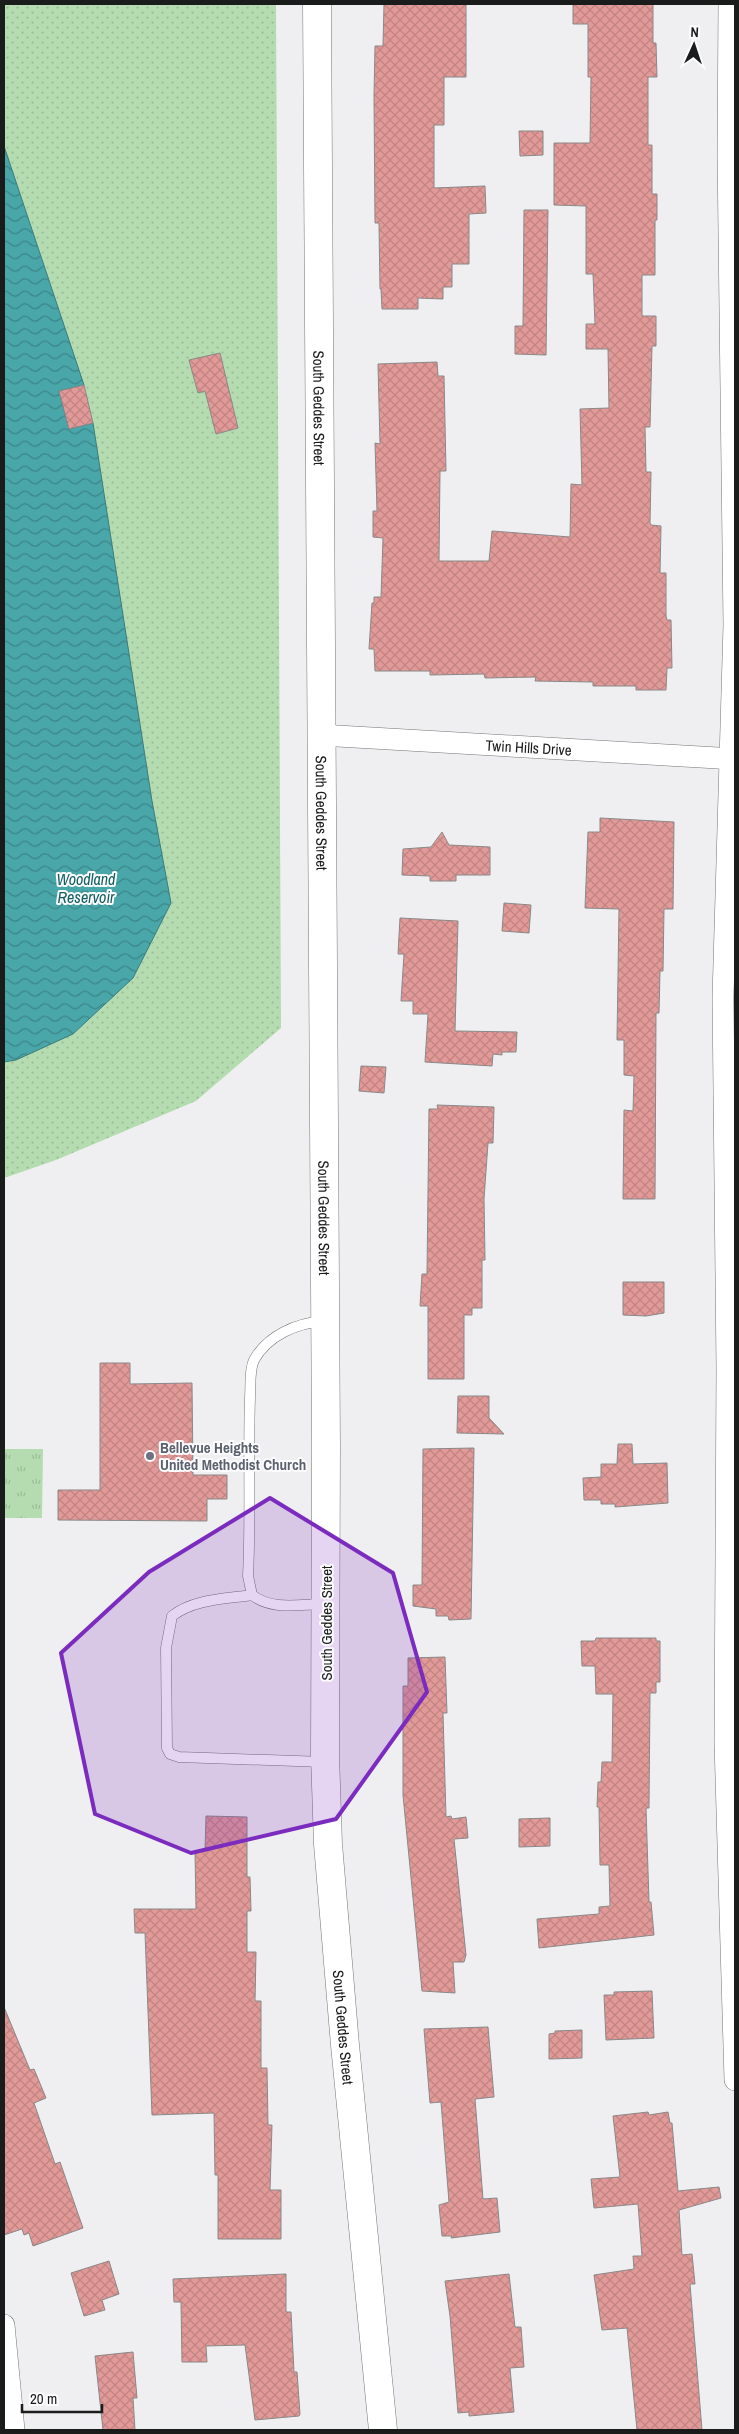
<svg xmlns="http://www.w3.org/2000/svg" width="739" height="2434" font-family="'Archivo Narrow',sans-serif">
	<defs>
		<pattern id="grass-dots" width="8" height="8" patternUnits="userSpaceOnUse" patternTransform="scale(1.25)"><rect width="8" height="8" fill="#b5dcb0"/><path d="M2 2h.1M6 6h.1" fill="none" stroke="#9bbc97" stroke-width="1.8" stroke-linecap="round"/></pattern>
		<pattern id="park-tufts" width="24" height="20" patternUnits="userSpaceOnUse" patternTransform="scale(1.25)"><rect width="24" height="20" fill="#b5dcb0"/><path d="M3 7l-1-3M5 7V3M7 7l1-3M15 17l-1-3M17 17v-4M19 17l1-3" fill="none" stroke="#9bbc97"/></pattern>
		<pattern id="water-waves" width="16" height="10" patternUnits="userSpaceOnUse" patternTransform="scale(1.25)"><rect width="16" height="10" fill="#49a6a9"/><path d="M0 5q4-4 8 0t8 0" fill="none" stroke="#3c8689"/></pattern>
		<pattern id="building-cross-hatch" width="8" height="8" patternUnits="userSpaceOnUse" patternTransform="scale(1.25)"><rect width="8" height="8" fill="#e29a99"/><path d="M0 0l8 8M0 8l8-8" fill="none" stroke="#c18483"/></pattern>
	</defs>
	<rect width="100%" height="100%" fill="#efeff1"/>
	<path fill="url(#grass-dots)" d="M 4,4 L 276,4 L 281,1028 L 196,1101 L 56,1160 L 4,1178 Z"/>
	<path fill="url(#park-tufts)" d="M 4,1449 L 43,1449 L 42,1518 L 4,1518 Z"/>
	<path fill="url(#water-waves)" stroke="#3b7c7e" d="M 4,146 L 84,385 L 59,391 L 69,429 L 93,423 L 152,801 L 171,903 L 133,978 L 73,1034 L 16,1060 L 4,1062 Z"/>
	<g fill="url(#building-cross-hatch)" stroke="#8a8888">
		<path d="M 384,4 L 466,4 L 466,77 L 444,77 L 444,125 L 434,125 L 434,188 L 485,186 L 486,213 L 469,214 L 469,264 L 452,264 L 452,287 L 443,287 L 443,299 L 418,298 L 418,309 L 382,309 L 381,289 L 380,289 L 379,223 L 375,223 L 374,96 L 375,46 L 383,46 Z"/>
		<path d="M 573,4 L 653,4 L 653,43 L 656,43 L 657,77 L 648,77 L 648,145 L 652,145 L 652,194 L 657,194 L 657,220 L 655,220 L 655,275 L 642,275 L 642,316 L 656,316 L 656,346 L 652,346 L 650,427 L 645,427 L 646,472 L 651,472 L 650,523 L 651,525 L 661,526 L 660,573 L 666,573 L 666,616 L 667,620 L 671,620 L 672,668 L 667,668 L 666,690 L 636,690 L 636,686 L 593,686 L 593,682 L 535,681 L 536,677 L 485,678 L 484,674 L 430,675 L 430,671 L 375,671 L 374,649 L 369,649 L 372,603 L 374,603 L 374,597 L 381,597 L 383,538 L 373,537 L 373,511 L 377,511 L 375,443 L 380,444 L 378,364 L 437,362 L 438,376 L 444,376 L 446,471 L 440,471 L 439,561 L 489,561 L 492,531 L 570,537 L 571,484 L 582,485 L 580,409 L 609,408 L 608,349 L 586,349 L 586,324 L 595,324 L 593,274 L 586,274 L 586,206 L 554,205 L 554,143 L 590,143 L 591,77 L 588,77 L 588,24 L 573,24 Z"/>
		<path d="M 519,131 L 543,131 L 543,155 L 520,156 Z"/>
		<path d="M 524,210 L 548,210 L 546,355 L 515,354 L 515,326 L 523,326 Z"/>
		<path d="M 220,353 L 238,428 L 216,434 L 205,391 L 198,393 L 189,360 Z"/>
		<path d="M 84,385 L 93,423 L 69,429 L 59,391 Z"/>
		<path d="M 600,818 L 674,822 L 673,909 L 664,909 L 663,971 L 660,971 L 659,1013 L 656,1013 L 655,1199 L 623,1199 L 624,1110 L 633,1111 L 634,1076 L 624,1075 L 624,1040 L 617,1040 L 619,909 L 585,908 L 588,832 L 600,832 Z"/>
		<path d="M 442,832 L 449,845 L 490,847 L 490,875 L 456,875 L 456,881 L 430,881 L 430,876 L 402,875 L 403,849 L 431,847 Z"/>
		<path d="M 504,903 L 531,905 L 529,933 L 502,931 Z"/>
		<path d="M 400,918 L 458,921 L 455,1031 L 517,1032 L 516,1052 L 502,1052 L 502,1055 L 493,1054 L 492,1066 L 425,1062 L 428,1014 L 413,1014 L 413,1001 L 401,1001 L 404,954 L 398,954 Z"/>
		<path d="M 361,1066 L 386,1067 L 384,1093 L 359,1091 Z"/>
		<path d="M 437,1105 L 494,1107 L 493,1143 L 488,1143 L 484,1199 L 485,1260 L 482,1260 L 482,1308 L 472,1308 L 472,1315 L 464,1315 L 464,1379 L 428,1379 L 428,1306 L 420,1306 L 422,1274 L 427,1274 L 429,1109 L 438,1109 Z"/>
		<path d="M 623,1282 L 664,1282 L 664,1313 L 646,1316 L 623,1315 Z"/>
		<path d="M 100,1363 L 130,1363 L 130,1384 L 192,1383 L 193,1475 L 227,1475 L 227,1499 L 207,1499 L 207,1521 L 58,1520 L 58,1490 L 100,1490 Z"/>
		<path d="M 458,1396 L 489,1396 L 489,1418 L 504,1434 L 457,1433 Z"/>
		<path d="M 618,1444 L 632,1444 L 633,1464 L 667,1463 L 668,1503 L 615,1507 L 615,1504 L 601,1504 L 601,1500 L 584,1500 L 583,1478 L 601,1477 L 601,1464 L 617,1464 Z"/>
		<path d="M 474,1448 L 471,1619 L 449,1620 L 448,1616 L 436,1616 L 436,1609 L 413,1606 L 413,1585 L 422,1585 L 423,1449 Z"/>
		<path d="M 596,1638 L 656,1638 L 656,1641 L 660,1641 L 660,1682 L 656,1682 L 656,1693 L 650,1693 L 649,1808 L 646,1808 L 649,1902 L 651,1902 L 654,1935 L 539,1948 L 537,1919 L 599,1914 L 599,1907 L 610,1906 L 609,1865 L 600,1865 L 599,1807 L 597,1807 L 598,1782 L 601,1782 L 602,1762 L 612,1762 L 613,1694 L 596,1694 L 595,1666 L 582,1666 L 581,1641 L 595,1641 Z"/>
		<path d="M 445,1657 L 447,1713 L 443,1713 L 446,1817 L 451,1816 L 452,1819 L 466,1817 L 468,1838 L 454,1839 L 466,1955 L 464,1962 L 453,1962 L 455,1993 L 422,1991 L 403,1795 L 403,1686 L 408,1686 L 408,1658 Z"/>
		<path d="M 206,1816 L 247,1817 L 247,1877 L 250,1877 L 251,1911 L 247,1911 L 247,1952 L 256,1952 L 255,2001 L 261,2001 L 261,2068 L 267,2068 L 268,2125 L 272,2125 L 270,2190 L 281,2190 L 281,2239 L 218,2239 L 218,2175 L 215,2175 L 214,2113 L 152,2115 L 145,1933 L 135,1933 L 134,1909 L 196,1909 L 195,1851 L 205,1851 Z"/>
		<path d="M 550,1818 L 550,1846 L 519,1847 L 519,1819 Z"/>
		<path d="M 652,1991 L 654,2038 L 606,2040 L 604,1995 L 614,1995 L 614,1992 Z"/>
		<path d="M 4,2007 L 30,2070 L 34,2069 L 46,2098 L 34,2103 L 55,2164 L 60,2162 L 83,2228 L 33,2246 L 29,2233 L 24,2235 L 22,2229 L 4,2235 Z"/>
		<path d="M 488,2027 L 494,2097 L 475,2099 L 483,2199 L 497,2198 L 500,2232 L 451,2238 L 452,2236 L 442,2236 L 439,2205 L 449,2202 L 441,2102 L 430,2103 L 424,2029 Z"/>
		<path d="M 582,2030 L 582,2058 L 549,2059 L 549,2034 L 555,2033 L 555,2031 Z"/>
		<path d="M 648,2112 L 649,2115 L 668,2112 L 670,2123 L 672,2123 L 678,2191 L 719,2187 L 721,2198 L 679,2210 L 682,2255 L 692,2254 L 695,2284 L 690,2284 L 702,2430 L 637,2430 L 627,2328 L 602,2330 L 594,2275 L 634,2269 L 633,2256 L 642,2256 L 638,2204 L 594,2208 L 591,2179 L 620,2177 L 613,2116 Z"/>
		<path d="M 109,2261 L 119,2294 L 102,2300 L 105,2310 L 84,2316 L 71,2273 Z"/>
		<path d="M 286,2274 L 286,2312 L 291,2312 L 294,2372 L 297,2372 L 300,2414 L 299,2416 L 255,2420 L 245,2345 L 206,2346 L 207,2362 L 182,2362 L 181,2302 L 174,2302 L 173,2279 Z"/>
		<path d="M 509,2274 L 515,2327 L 521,2327 L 524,2367 L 510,2368 L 514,2412 L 469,2416 L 469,2412 L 458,2413 L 450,2316 L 445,2281 Z"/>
		<path d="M 133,2352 L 137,2398 L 133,2398 L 135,2430 L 103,2430 L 95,2356 Z"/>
	</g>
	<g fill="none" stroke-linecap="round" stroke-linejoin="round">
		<g stroke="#747576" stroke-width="11">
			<g id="lane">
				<path d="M 324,1321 C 297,1323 268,1335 254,1360 C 249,1370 251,1386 250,1397 C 248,1457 251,1517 248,1576 L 252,1595 C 273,1611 300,1604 325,1604"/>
				<path d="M 252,1595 C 225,1599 194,1599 172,1616 L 166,1648 L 167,1748 L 170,1754 L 179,1757 L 325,1762"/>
			</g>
		</g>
		<g stroke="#747576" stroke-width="22">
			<g id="street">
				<path d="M 729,4 L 728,154 L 734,625 L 723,997 L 727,1368 L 725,1743 L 735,2080"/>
				<path id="s1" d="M 320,735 L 735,759"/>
				<path d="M 4,2325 L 14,2430"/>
			</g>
		</g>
		<g stroke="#747576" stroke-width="29">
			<g id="secondary">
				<path id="s2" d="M 317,4 L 326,1445 L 325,1755 L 328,1844 L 345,2045 L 383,2430"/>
			</g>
		</g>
		<use href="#lane" stroke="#fff" stroke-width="10"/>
		<use href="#street" stroke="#fff" stroke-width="21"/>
		<use href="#secondary" stroke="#fff" stroke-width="28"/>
	</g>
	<path fill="#7b2cbf" fill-opacity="0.2" stroke="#7b2cbf" stroke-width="4" stroke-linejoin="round" d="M 270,1498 L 393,1573 L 427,1692 L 336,1819 L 191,1853 L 95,1814 L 61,1653 L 149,1572 Z"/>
	<circle fill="#6b7280" stroke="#fcfcff" stroke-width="2" cx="150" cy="1456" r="5"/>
	<g text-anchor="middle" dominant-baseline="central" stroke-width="4" stroke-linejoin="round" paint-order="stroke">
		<g font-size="15" fill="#1a1b1b" stroke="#fcfcff">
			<text stroke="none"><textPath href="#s2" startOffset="404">South Geddes Street</textPath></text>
			<text stroke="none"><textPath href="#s1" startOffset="209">Twin Hills Drive</textPath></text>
			<text stroke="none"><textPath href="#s2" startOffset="809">South Geddes Street</textPath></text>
			<text stroke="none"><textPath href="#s2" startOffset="1214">South Geddes Street</textPath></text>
			<text transform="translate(326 1623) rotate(-90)">South Geddes Street</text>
			<text stroke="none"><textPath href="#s2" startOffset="2024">South Geddes Street</textPath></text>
		</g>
		<g font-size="15" font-weight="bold" fill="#5b616d" stroke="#fcfcff" text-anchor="start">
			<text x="160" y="1447">Bellevue Heights<tspan x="160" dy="17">United Methodist Church</tspan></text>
		</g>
		<g font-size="16" font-style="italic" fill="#0f5e61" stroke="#fcfcff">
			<text x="86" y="879">Woodland<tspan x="86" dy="18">Reservoir</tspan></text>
		</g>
	</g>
	<rect width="739" height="2434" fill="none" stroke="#1a1b1b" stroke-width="10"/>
	<g transform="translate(694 45) rotate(3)" stroke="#fcfcff" stroke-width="4" paint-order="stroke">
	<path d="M0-4L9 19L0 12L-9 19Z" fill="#1a1b1b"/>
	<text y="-8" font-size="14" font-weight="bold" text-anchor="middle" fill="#1a1b1b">N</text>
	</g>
	<path d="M22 2404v8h80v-8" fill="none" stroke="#1a1b1b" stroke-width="2.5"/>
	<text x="30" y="2404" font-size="15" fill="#1a1b1b" stroke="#fcfcff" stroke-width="4" paint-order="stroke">20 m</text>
</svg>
